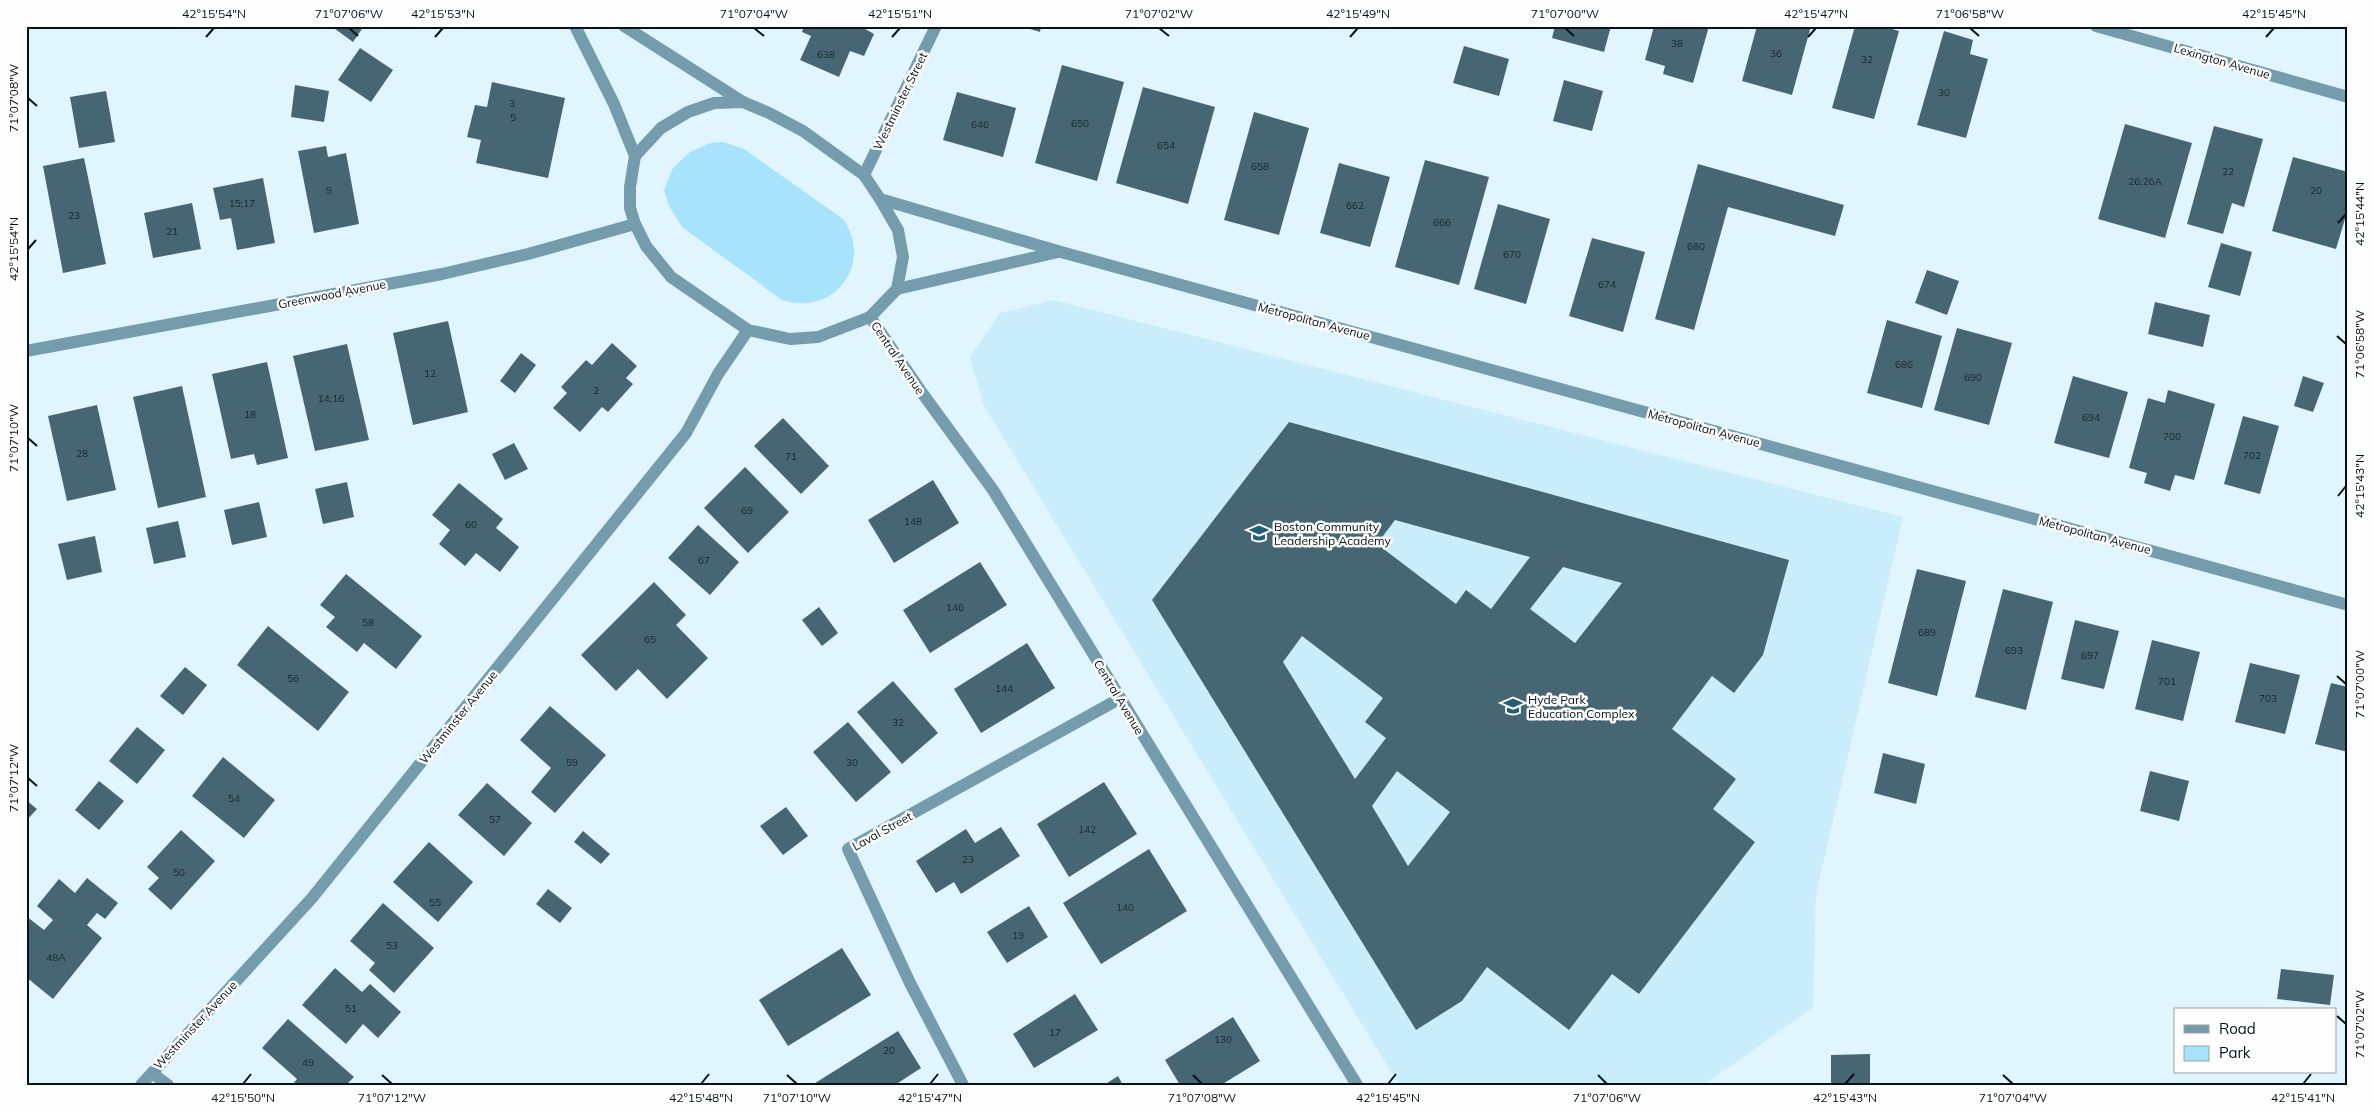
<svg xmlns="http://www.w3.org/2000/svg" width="2374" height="1111" font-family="Mulish,sans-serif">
	<rect width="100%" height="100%" fill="#e0f5fe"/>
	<path fill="#caedfc" d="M 1054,300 L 1903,517 L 1816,894 L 1813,1007 L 1704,1085 L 1399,1085 L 984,406 L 970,357 L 1000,313 Z"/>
	<path fill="#a7e3fc" d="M 723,142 L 744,149 L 843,219 C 874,263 835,317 782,300 L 682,227 L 669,206 L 664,190 L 673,168 L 690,152 L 710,143 Z"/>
	<g fill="#476673" fill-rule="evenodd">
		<path d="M 331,26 L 364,26 L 353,42 Z"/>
		<path d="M 804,26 L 860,26 L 874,34 L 864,56 L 850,51 L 839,77 L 800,60 L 811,36 L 802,32 Z"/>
		<path d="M 1020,26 L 1041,26 L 1040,32 Z"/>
		<path d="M 1555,26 L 1611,26 L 1604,52 L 1552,38 Z"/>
		<path d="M 1654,26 L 1709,26 L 1693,83 L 1663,74 L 1665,66 L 1645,60 Z"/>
		<path d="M 1757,26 L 1811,26 L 1792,95 L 1742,81 Z"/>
		<path d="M 1855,26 L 1881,26 L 1899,31 L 1874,119 L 1832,108 Z"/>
		<path d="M 1944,31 L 1973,40 L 1970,54 L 1988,59 L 1966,138 L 1917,125 Z"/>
		<path d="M 1464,46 L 1509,59 L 1499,96 L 1453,83 Z"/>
		<path d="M 360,48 L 393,70 L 371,102 L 338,80 Z"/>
		<path d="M 1062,65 L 1124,82 L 1097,181 L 1035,163 Z"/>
		<path d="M 1564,80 L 1603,91 L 1592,131 L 1553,121 Z"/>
		<path d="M 492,82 L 565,98 L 548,178 L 476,163 L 481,140 L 467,137 L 475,105 L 487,107 Z"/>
		<path d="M 295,85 L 329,91 L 324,122 L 291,117 Z"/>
		<path d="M 1143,87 L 1215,107 L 1188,204 L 1116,183 Z"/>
		<path d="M 106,91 L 115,142 L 79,148 L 70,97 Z"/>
		<path d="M 957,92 L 1016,108 L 1003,157 L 943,140 Z"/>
		<path d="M 1254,112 L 1309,128 L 1279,235 L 1224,220 Z"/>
		<path d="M 2125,124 L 2192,143 L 2165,238 L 2098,219 Z"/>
		<path d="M 2214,126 L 2263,139 L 2244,207 L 2232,203 L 2223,234 L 2187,224 Z"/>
		<path d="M 326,146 L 328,157 L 346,153 L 359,224 L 314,233 L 298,151 Z"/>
		<path d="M 2293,157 L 2348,172 L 2348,209 L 2336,249 L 2272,231 Z"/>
		<path d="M 84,158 L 106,264 L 63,273 L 43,166 Z"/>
		<path d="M 1425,160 L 1489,177 L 1459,285 L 1395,267 Z"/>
		<path d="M 1339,163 L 1390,177 L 1370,247 L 1320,233 Z"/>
		<path d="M 1698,164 L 1844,205 L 1835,236 L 1728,207 L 1694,330 L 1655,319 Z"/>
		<path d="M 263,178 L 275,243 L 237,250 L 231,218 L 220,220 L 213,188 Z"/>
		<path d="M 192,203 L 201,249 L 153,258 L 144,213 Z"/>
		<path d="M 1498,204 L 1550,219 L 1526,304 L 1474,289 Z"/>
		<path d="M 1592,238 L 1645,252 L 1623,332 L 1569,316 Z"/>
		<path d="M 2221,243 L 2252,252 L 2240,296 L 2208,287 Z"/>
		<path d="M 1927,270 L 1959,281 L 1947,315 L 1915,303 Z"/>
		<path d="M 2155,302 L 2210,315 L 2203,347 L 2148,334 Z"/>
		<path d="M 1887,320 L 1942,336 L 1922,408 L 1867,393 Z"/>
		<path d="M 448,321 L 468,412 L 413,425 L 393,333 Z"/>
		<path d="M 1957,328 L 2012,343 L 1989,425 L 1934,410 Z"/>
		<path d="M 612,343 L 637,366 L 626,378 L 633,384 L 608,412 L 602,407 L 580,432 L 553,408 L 567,393 L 561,387 L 586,360 L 592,365 Z"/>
		<path d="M 347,344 L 369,440 L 315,451 L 293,356 Z"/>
		<path d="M 521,353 L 536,365 L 515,393 L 500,381 Z"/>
		<path d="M 267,362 L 288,458 L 257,465 L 254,454 L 231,459 L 212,374 Z"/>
		<path d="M 2073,376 L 2128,392 L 2109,458 L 2054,443 Z"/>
		<path d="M 2303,376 L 2324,383 L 2313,412 L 2294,406 Z"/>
		<path d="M 182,386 L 206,497 L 158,508 L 133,397 Z"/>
		<path d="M 2168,390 L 2215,404 L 2194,480 L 2175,475 L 2170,491 L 2144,483 L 2147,473 L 2129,468 L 2148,398 L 2165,403 Z"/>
		<path d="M 97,405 L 116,490 L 67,501 L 48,416 Z"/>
		<path d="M 2243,416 L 2279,426 L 2260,494 L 2224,484 Z"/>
		<path d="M 783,418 L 829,466 L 801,494 L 754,446 Z"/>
		<path d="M 1289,422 L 1789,560 L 1763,655 L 1734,693 L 1712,676 L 1672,729 L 1736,779 L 1713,809 L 1755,842 L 1639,994 L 1612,974 L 1569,1030 L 1487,967 L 1462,1001 L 1416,1030 L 1152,600 ZM 1395,520 L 1530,557 L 1491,609 L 1466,590 L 1456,604 L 1377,544 ZM 1563,567 L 1622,583 L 1575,643 L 1530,609 ZM 1302,636 L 1383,698 L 1365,722 L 1386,738 L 1355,779 L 1283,662 ZM 1397,771 L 1450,812 L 1408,866 L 1372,806 Z"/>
		<path d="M 514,443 L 528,469 L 505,480 L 492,454 Z"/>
		<path d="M 745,467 L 789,512 L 748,553 L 704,508 Z"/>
		<path d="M 933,480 L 959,523 L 894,563 L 868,520 Z"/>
		<path d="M 347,482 L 354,517 L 323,524 L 315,489 Z"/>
		<path d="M 459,483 L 503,519 L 496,528 L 519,547 L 500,572 L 476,553 L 465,566 L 439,544 L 450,530 L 432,515 Z"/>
		<path d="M 259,502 L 267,537 L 232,545 L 224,510 Z"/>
		<path d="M 178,521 L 186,557 L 154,564 L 146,528 Z"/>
		<path d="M 698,525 L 739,562 L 710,595 L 668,558 Z"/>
		<path d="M 95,536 L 102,572 L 67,580 L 58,544 Z"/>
		<path d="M 980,562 L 1007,605 L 930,653 L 903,610 Z"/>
		<path d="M 1917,569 L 1966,581 L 1937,696 L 1888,683 Z"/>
		<path d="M 346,574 L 422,636 L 396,669 L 364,643 L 357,652 L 326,627 L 335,617 L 320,605 Z"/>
		<path d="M 654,582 L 686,615 L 676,625 L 708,658 L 667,699 L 638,669 L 616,691 L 581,655 Z"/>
		<path d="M 2003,589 L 2053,602 L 2026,710 L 1975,697 Z"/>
		<path d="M 819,607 L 838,633 L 822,646 L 802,620 Z"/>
		<path d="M 2075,620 L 2119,631 L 2104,689 L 2061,679 Z"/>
		<path d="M 268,626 L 349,692 L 318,731 L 237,665 Z"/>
		<path d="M 2152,640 L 2200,652 L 2183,721 L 2135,709 Z"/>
		<path d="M 1027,643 L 1055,688 L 981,733 L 954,689 Z"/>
		<path d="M 2250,663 L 2300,675 L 2285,734 L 2235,722 Z"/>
		<path d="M 185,667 L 207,685 L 183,715 L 160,696 Z"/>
		<path d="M 893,681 L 938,733 L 902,764 L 857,712 Z"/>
		<path d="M 2331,683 L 2348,687 L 2348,752 L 2315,744 Z"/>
		<path d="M 550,706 L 606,755 L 555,813 L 531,792 L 551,768 L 520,740 Z"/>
		<path d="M 848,722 L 891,772 L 856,802 L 813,752 Z"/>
		<path d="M 137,727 L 165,750 L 137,784 L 109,761 Z"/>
		<path d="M 1883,753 L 1925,764 L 1916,804 L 1874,793 Z"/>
		<path d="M 223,757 L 275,800 L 244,838 L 192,796 Z"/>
		<path d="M 2150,771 L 2189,781 L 2179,821 L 2140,811 Z"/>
		<path d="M 99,781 L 124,801 L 99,830 L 75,810 Z"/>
		<path d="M 1104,782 L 1137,834 L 1069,877 L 1037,824 Z"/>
		<path d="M 487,783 L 532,823 L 504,856 L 458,815 Z"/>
		<path d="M 26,800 L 37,809 L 26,821 Z"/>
		<path d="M 786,807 L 808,836 L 783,855 L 760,826 Z"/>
		<path d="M 1001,827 L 1020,856 L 961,894 L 954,882 L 936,893 L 916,861 L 966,829 L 975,843 Z"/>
		<path d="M 181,830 L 215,861 L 171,910 L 148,889 L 159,878 L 147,867 Z"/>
		<path d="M 583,831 L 610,854 L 601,864 L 574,842 Z"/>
		<path d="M 429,842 L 473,882 L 438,922 L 393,882 Z"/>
		<path d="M 1149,849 L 1187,911 L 1101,964 L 1063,903 Z"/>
		<path d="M 87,878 L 118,903 L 105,919 L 97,913 L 87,925 L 102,938 L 53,999 L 26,977 L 26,916 L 44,930 L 53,920 L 37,906 L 59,879 L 75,893 Z"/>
		<path d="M 548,889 L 572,908 L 560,923 L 536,904 Z"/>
		<path d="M 383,903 L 434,948 L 394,993 L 369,970 L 375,963 L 350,941 Z"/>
		<path d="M 1029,906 L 1048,937 L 1007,963 L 987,932 Z"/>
		<path d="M 842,948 L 871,995 L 788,1046 L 759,1000 Z"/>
		<path d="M 335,968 L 362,992 L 370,984 L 401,1012 L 378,1038 L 363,1024 L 346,1044 L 302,1005 Z"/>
		<path d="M 2281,969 L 2334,975 L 2330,1005 L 2277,999 Z"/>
		<path d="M 1075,994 L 1098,1030 L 1034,1068 L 1013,1034 Z"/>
		<path d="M 1233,1017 L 1260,1061 L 1221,1085 L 1180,1085 L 1165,1060 Z"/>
		<path d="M 288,1019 L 354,1077 L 346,1085 L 292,1085 L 297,1079 L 262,1048 Z"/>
		<path d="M 898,1031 L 921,1068 L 895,1085 L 812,1085 Z"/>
		<path d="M 1870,1054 L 1870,1085 L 1831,1085 L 1831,1055 Z"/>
		<path d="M 1118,1076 L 1123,1085 L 1104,1085 Z"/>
	</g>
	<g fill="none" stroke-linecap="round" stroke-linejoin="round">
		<g stroke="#759cac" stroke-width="12">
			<path d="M 575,26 L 614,104 L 635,156"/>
			<path d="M 624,26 L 743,102"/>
			<path d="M 2096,26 L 2348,97"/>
			<path d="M 743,102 L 769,113 L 803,131 L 864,175 L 880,199 L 898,230 L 903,257 L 897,289 L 870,317 L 818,337 L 790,339 L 748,330 L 671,277 L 646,246 L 635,224 L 630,208 L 630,187 L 635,156 L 661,128 L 688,112 L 714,103 Z"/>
			<path d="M 864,175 L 936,26"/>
			<path d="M 880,199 L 1061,252 L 2348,605"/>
			<path d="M 897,289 L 1058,252"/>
			<path d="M 870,317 L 920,390 L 993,490 L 1357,1085"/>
			<path d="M 26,351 L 442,274 L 528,254 L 635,224"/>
			<path d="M 152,1073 L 168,1085"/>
			<path d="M 141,1085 L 312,898 L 686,433 L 718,374 L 748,330"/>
			<path d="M 963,1085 L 909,981 L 848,849 L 1119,699"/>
		</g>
	</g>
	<path fill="none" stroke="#061217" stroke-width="2" d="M 349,28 L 358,36M 754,28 L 764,36M 1159,28 L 1169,36M 1565,28 L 1574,36M 1970,28 L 1979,36M 206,37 L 214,28M 435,37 L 443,28M 892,37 L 900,28M 1350,37 L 1358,28M 1808,37 L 1816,28M 2266,37 L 2274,28M 28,98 L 37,106M 2338,223 L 2346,214M 28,249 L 36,240M 2337,336 L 2346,344M 28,438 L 37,446M 2338,496 L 2346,486M 2337,676 L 2346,684M 28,778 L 37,786M 2337,1016 L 2346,1024M 382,1075 L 392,1084M 787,1075 L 797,1084M 1193,1075 L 1202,1084M 1598,1075 L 1607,1084M 2003,1075 L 2013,1084M 243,1084 L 251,1074M 701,1084 L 709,1074M 930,1084 L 938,1074M 1388,1084 L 1396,1074M 1845,1084 L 1854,1074M 2303,1084 L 2311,1074"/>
	<defs>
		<g id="school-bare" transform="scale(1.5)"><path d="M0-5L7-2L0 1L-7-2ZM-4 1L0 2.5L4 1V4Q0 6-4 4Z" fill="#205f75" stroke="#fefefe" stroke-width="2.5" paint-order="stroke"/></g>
	</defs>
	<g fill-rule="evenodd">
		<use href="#school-bare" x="1259" y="533"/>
		<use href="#school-bare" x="1513" y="706"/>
	</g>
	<g text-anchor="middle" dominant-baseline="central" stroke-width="5" stroke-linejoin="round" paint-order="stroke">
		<g font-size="10" fill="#16272e">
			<text x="1677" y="43">38</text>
			<text x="1776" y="53">36</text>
			<text x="826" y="54">638</text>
			<text x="1867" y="59">32</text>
			<text x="1944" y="92">30</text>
			<text x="512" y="103">3</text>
			<text x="513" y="117">5</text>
			<text x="1080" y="123">650</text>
			<text x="980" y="124">646</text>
			<text x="1166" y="145">654</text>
			<text x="1260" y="166">658</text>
			<text x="2228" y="171">22</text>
			<text x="2145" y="181">26;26A</text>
			<text x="329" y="190">9</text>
			<text x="2316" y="190">20</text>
			<text x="242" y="203">15;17</text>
			<text x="1355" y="205">662</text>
			<text x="74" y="215">23</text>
			<text x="1442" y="222">666</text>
			<text x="172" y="231">21</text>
			<text x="1696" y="246">680</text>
			<text x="1512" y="254">670</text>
			<text x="1607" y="284">674</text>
			<text x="1904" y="364">686</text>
			<text x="430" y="373">12</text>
			<text x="1973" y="377">690</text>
			<text x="596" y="390">2</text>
			<text x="331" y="398">14;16</text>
			<text x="250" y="414">18</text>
			<text x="2091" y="417">694</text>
			<text x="2172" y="436">700</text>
			<text x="82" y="453">28</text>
			<text x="2252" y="455">702</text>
			<text x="791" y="456">71</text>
			<text x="747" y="510">69</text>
			<text x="913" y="521">148</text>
			<text x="471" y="524">60</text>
			<text x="704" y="560">67</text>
			<text x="955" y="607">146</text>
			<text x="368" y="622">58</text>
			<text x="1927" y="632">689</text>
			<text x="650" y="639">65</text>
			<text x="2014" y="650">693</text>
			<text x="2090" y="655">697</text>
			<text x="293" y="678">56</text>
			<text x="2167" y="681">701</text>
			<text x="1004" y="688">144</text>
			<text x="2268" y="698">703</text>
			<text x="898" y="722">32</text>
			<text x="572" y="762">59</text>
			<text x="852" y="762">30</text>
			<text x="234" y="798">54</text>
			<text x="495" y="819">57</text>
			<text x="1087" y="829">142</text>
			<text x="968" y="859">23</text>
			<text x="179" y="872">50</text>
			<text x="435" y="902">55</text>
			<text x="1125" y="907">140</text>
			<text x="1018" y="935">19</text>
			<text x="392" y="945">53</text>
			<text x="56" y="957">48A</text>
			<text x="351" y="1008">51</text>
			<text x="1055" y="1032">17</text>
			<text x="1223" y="1039">130</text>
			<text x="889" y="1050">20</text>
			<text x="308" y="1062">49</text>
		</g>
		<g font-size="12" fill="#061217" stroke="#fefefe">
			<text transform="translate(2222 61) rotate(16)">Lexington Avenue</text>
			<text transform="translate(900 101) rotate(-64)">Westminster Street</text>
			<text transform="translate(332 294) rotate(-11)">Greenwood Avenue</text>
			<text transform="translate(1314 321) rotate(15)">Metropolitan Avenue</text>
			<text transform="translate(898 358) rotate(56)">Central Avenue</text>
			<text transform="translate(1704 428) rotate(15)">Metropolitan Avenue</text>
			<text transform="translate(2095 535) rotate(15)">Metropolitan Avenue</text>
			<text transform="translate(1119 697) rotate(59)">Central Avenue</text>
			<text transform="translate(458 717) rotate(-51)">Westminster Avenue</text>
			<text transform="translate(882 831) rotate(-29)">Laval Street</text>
			<text transform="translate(195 1025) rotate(-47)">Westminster Avenue</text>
		</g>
		<g font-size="12" fill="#061217" stroke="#fefefe" text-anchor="start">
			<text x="1274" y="526">Boston Community<tspan x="1274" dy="14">Leadership Academy</tspan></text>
			<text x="1528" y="699">Hyde Park<tspan x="1528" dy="14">Education Complex</tspan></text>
		</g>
	</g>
	<rect width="2374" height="1111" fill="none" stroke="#fefefe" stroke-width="55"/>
	<rect x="2174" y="1008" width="162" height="65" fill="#fefefe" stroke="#9ba0a2"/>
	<rect x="2184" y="1025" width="25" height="8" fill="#759cac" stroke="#9ba0a2"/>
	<text x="2219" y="1034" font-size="15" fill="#061217">Road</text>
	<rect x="2184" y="1046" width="25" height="15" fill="#a7e3fc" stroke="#9ba0a2"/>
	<text x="2219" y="1058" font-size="15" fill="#061217">Park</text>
	<rect x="28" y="28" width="2318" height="1056" fill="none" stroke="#061217" stroke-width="2"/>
	<g font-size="12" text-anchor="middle" fill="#061217">
		<text x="214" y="18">42°15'54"N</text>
		<text x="349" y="18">71°07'06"W</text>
		<text x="443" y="18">42°15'53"N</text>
		<text x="754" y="18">71°07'04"W</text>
		<text x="900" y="18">42°15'51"N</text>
		<text x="1159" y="18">71°07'02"W</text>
		<text x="1358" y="18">42°15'49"N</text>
		<text x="1565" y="18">71°07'00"W</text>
		<text x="1816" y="18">42°15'47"N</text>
		<text x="1970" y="18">71°06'58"W</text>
		<text x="2274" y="18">42°15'45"N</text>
		<text transform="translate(14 98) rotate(-90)" y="4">71°07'08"W</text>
		<text transform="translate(2360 214) rotate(-90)" y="4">42°15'44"N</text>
		<text transform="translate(14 249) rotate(-90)" y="4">42°15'54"N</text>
		<text transform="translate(2360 344) rotate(-90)" y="4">71°06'58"W</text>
		<text transform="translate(14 438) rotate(-90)" y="4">71°07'10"W</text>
		<text transform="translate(2360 486) rotate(-90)" y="4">42°15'43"N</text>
		<text transform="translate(2360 684) rotate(-90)" y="4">71°07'00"W</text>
		<text transform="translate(14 778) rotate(-90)" y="4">71°07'12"W</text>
		<text transform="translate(2360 1024) rotate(-90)" y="4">71°07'02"W</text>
		<text x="243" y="1102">42°15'50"N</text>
		<text x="392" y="1102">71°07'12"W</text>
		<text x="701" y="1102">42°15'48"N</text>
		<text x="797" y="1102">71°07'10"W</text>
		<text x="930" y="1102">42°15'47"N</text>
		<text x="1202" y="1102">71°07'08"W</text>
		<text x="1388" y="1102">42°15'45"N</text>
		<text x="1607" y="1102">71°07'06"W</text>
		<text x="1845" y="1102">42°15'43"N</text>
		<text x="2013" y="1102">71°07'04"W</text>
		<text x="2303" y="1102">42°15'41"N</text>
	</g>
</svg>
